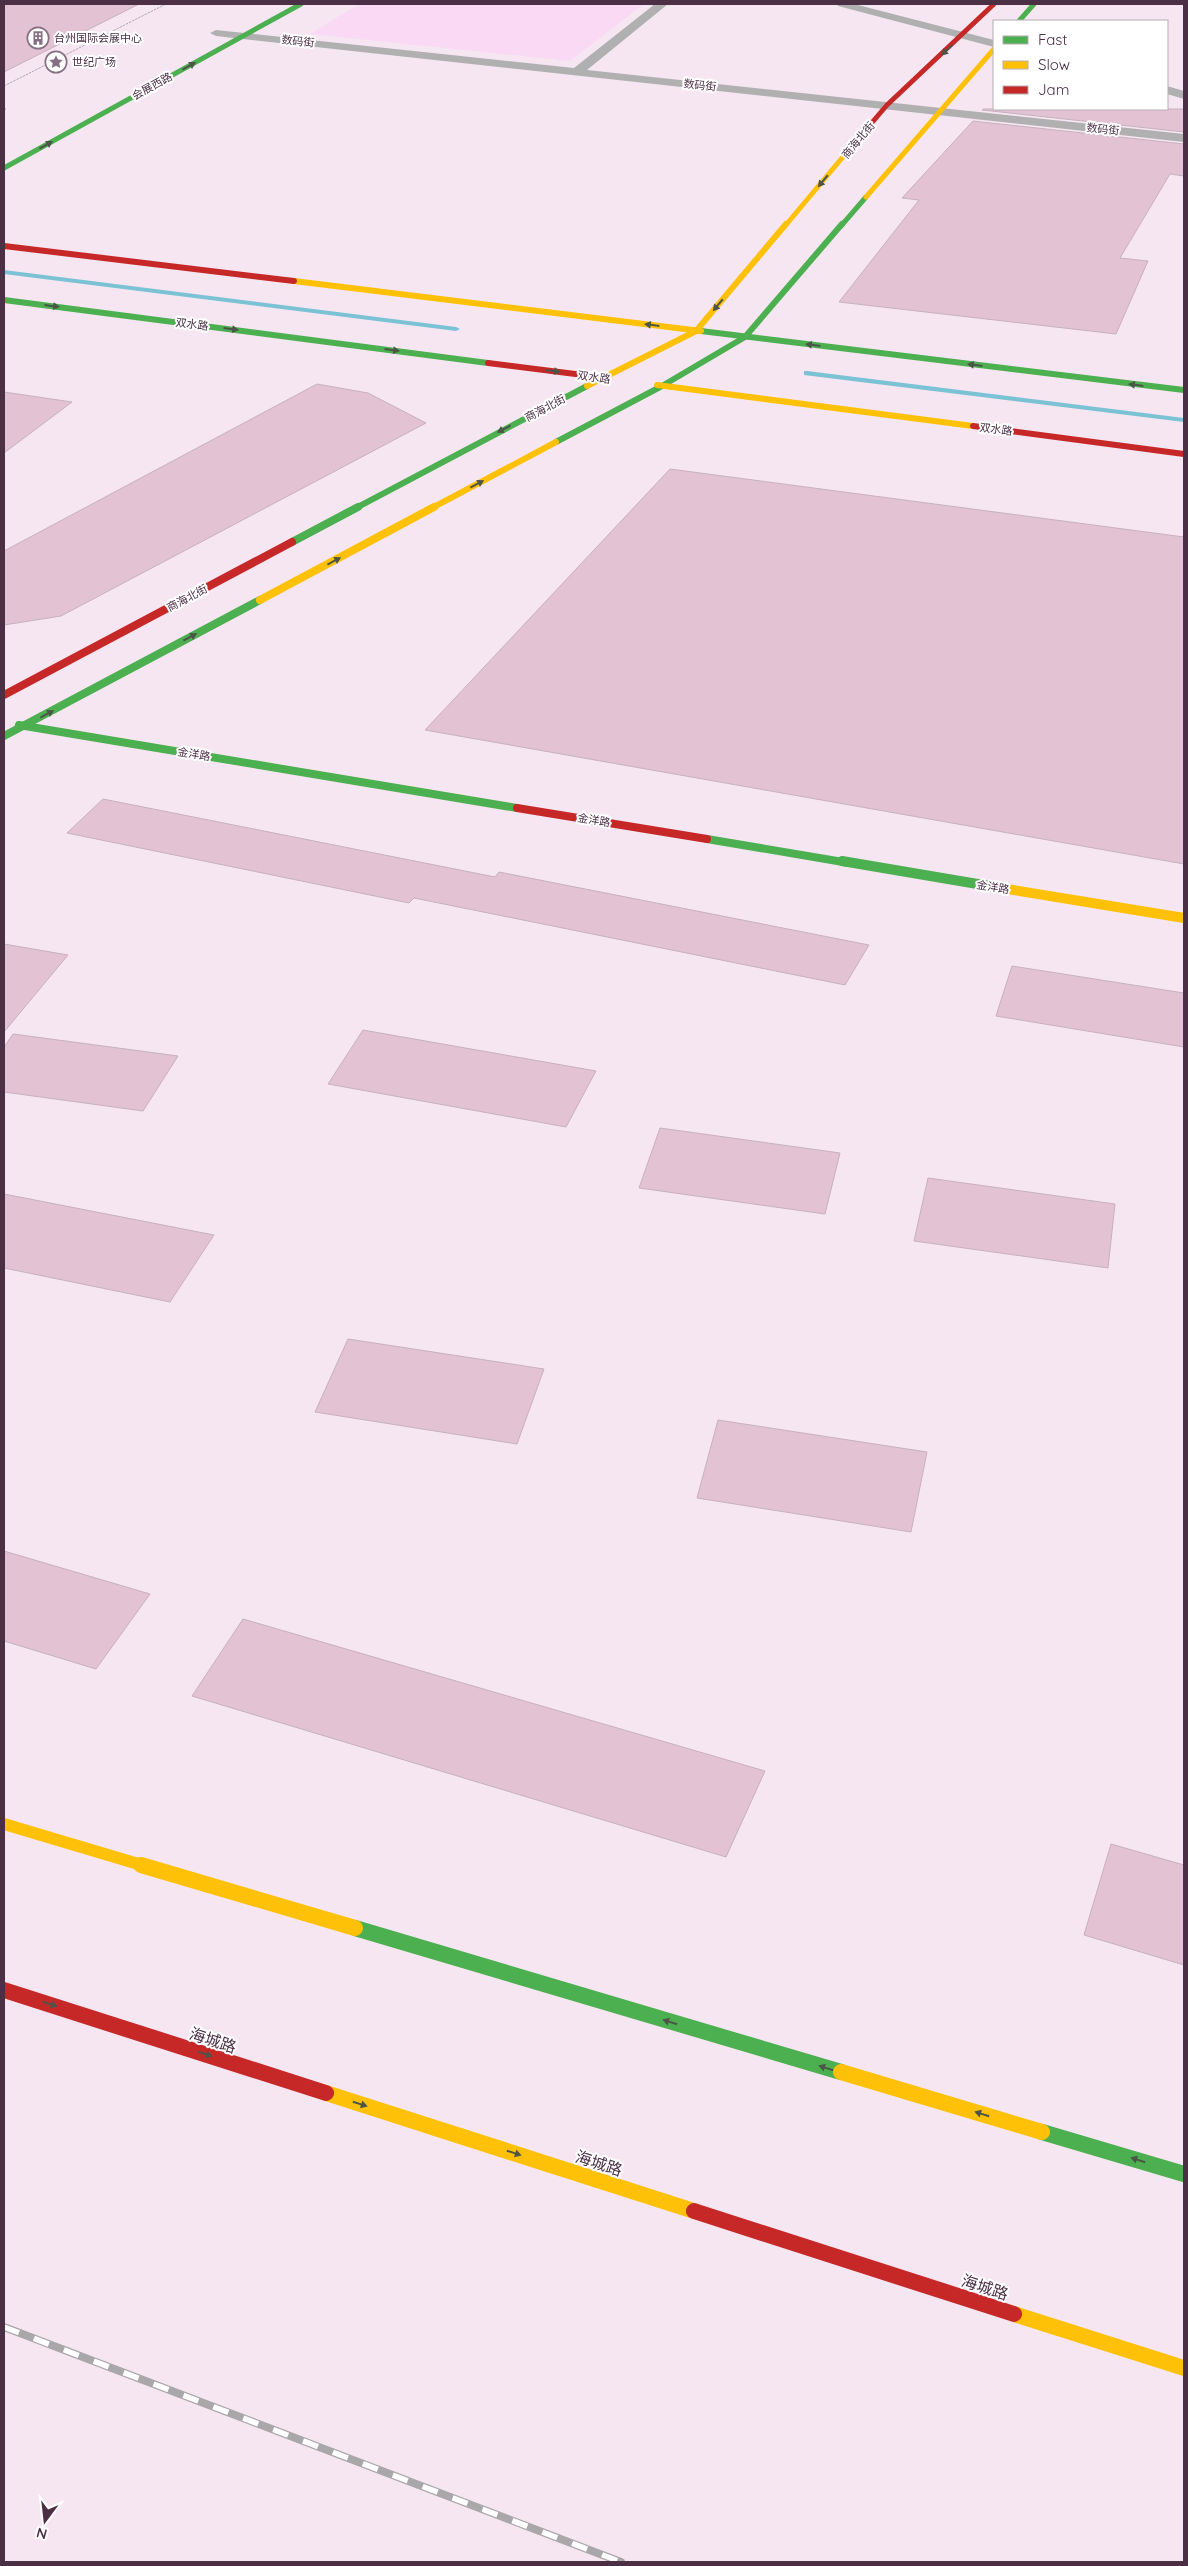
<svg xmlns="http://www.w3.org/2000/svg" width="1188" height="2566" font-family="Quicksand,'Noto Sans SC',sans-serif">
	<rect width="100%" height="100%" fill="#f6e6f2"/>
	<path fill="#f9d9f3" d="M 359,4 L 644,4 L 570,61 L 310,34 Z"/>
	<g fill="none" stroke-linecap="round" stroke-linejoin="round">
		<g fill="#7bc2d5" fill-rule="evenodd">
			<path d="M 4,270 L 456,327 L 460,329 L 456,331 L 4,274 Z"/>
			<path d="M 807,371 L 1184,418 L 1184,422 L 804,375 L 804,371 Z"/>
		</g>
	</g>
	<g fill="#e2c2d3" stroke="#c7b1bd">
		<path d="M 4,4 L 139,4 L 4,72 Z"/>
		<path d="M 984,109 L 1184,109 L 1184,132 L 982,110 Z"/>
		<path d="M 973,121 L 1184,144 L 1184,176 L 1170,174 L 1120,258 L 1148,261 L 1116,334 L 839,302 L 919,200 L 902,198 Z"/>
		<path d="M 317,384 L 368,393 L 426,423 L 61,616 L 4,625 L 4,551 Z"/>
		<path d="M 4,392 L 72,402 L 4,453 Z"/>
		<path d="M 670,469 L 1184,537 L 1184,864 L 425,730 Z"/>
		<path d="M 103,799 L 495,877 L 499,872 L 869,945 L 845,985 L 414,898 L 409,903 L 67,833 Z"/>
		<path d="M 4,944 L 68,955 L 4,1032 Z"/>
		<path d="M 1012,966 L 1184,993 L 1184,1047 L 996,1016 Z"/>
		<path d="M 363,1030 L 596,1071 L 566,1127 L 328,1084 Z"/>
		<path d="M 13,1034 L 178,1056 L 143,1111 L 4,1092 L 4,1047 Z"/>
		<path d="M 660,1128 L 840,1153 L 825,1214 L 639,1188 Z"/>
		<path d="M 928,1178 L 1115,1204 L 1108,1268 L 914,1241 Z"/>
		<path d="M 4,1194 L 214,1235 L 170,1302 L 4,1268 Z"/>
		<path d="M 348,1339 L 544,1369 L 517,1444 L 315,1412 Z"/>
		<path d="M 718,1420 L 927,1452 L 911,1532 L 697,1498 Z"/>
		<path d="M 4,1551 L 150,1594 L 96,1669 L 4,1641 Z"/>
		<path d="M 243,1619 L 765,1771 L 726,1857 L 192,1696 Z"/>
		<path d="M 1111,1844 L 1184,1865 L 1184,1965 L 1084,1935 Z"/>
	</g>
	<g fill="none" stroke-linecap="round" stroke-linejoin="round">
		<g stroke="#aba8ab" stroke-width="1" stroke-dasharray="2.5 1" stroke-linecap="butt">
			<path d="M 4,86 L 166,4"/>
			<path d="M 4,109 L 6,109 L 4,110"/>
		</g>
		<g fill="#b0b0b1" fill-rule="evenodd">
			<path d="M 655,4 L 668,4 L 587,70 L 1184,134 L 1184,142 L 216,36 L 210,33 L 216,30 L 574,68 Z"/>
			<path d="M 837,4 L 854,4 L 994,40 L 994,47 L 838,6 Z"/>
			<path d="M 1167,86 L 1184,91 L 1184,99 L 1167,94 Z"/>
		</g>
		<g stroke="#4caf50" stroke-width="5">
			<path d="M 1019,21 L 1034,4"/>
			<path d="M 4,168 L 301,4"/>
			<path d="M 841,226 L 866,197"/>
		</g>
		<g stroke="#4caf50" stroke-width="6">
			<path d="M 4,300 L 488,363"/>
			<path d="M 701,331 L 1184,390"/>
			<path d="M 556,442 L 662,386 L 745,337 L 842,224"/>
			<path d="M 356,508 L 587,386"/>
		</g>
		<g stroke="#4caf50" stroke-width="8">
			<path d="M 292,542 L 358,507"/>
			<path d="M 19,725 L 517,808"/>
			<path d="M 4,736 L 260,600"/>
			<path d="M 707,839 L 849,863"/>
		</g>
		<path stroke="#4caf50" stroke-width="10" d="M 842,861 L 1007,889"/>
		<g stroke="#4caf50" stroke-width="16">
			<path d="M 355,1928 L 841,2072"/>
			<path d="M 1042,2132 L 1184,2174"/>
		</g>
		<g stroke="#ffc107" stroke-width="5">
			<path d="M 866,197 L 994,49"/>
			<path d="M 785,226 L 852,146"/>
		</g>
		<g stroke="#ffc107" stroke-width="6">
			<path d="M 294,281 L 701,331"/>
			<path d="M 657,385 L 973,426"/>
			<path d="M 587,386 L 696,331 L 786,224"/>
			<path d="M 432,508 L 556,442"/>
		</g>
		<path stroke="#ffc107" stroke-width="8" d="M 260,600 L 434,507"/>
		<path stroke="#ffc107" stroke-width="10" d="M 1007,889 L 1184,918"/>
		<path stroke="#ffc107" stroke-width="12" d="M 4,1824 L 145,1866"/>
		<g stroke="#ffc107" stroke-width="16">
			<path d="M 141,1865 L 355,1928"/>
			<path d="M 841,2072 L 1042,2132"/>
			<path d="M 326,2093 L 694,2211"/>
			<path d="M 1014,2314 L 1184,2368"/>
		</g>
		<path stroke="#c62828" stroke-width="5" d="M 852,146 L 887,105 L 994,4"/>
		<g stroke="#c62828" stroke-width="6">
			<path d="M 4,246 L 294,281"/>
			<path d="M 488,363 L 607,378"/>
			<path d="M 973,426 L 1184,454"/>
		</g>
		<g stroke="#c62828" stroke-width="8">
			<path d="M 4,695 L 292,542"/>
			<path d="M 517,808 L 707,839"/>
		</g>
		<g stroke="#c62828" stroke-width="16">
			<path d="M 4,1990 L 326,2093"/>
			<path d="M 694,2211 L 1014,2314"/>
		</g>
		<g stroke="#aaa7a9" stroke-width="8">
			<path id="rail" d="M 4,2327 L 621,2562"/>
		</g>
		<use href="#rail" stroke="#fff" stroke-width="5.5" stroke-dasharray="16" stroke-linecap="butt"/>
	</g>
	<defs><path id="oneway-solid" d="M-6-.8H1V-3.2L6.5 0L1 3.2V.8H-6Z" transform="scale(1.25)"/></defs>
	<g fill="#4b5548">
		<use href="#oneway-solid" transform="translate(947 50) rotate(137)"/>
		<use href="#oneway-solid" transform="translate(189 66) rotate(-29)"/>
		<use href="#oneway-solid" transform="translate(46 145) rotate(-29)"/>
		<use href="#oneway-solid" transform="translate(823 181) rotate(130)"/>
		<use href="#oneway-solid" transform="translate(718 305) rotate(130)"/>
		<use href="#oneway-solid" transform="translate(52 306) rotate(7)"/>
		<use href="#oneway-solid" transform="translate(652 325) rotate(-173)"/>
		<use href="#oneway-solid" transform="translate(231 329) rotate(7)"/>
		<use href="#oneway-solid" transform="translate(813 345) rotate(-173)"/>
		<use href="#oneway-solid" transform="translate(392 350) rotate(7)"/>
		<use href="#oneway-solid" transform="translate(975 365) rotate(-173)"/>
		<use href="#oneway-solid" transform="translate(553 371) rotate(7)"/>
		<use href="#oneway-solid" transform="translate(1136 385) rotate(-173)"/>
		<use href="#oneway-solid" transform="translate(504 429) rotate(152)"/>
		<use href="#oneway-solid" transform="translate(477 484) rotate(-28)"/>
		<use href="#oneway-solid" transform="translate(334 561) rotate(-28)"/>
		<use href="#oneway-solid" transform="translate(190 637) rotate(-28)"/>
		<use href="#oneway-solid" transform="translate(47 714) rotate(-28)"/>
		<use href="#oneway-solid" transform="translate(50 2004) rotate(18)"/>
		<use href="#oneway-solid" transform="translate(670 2022) rotate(-163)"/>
		<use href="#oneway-solid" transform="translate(205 2054) rotate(18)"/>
		<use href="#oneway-solid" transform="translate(826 2068) rotate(-163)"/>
		<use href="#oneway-solid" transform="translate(360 2104) rotate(18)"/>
		<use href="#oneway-solid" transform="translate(982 2114) rotate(-163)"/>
		<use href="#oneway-solid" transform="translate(514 2153) rotate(18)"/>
		<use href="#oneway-solid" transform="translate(1138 2160) rotate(-163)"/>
	</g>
	<defs>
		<g id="building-ring" transform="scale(1.125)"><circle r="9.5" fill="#fff" stroke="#866f82" stroke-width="1.5"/><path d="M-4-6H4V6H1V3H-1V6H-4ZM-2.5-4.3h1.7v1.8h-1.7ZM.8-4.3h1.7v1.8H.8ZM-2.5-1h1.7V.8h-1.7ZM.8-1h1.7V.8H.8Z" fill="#866f82"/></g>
		<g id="sight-ring" transform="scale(1.125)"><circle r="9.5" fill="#fff" stroke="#866f82" stroke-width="1.5"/><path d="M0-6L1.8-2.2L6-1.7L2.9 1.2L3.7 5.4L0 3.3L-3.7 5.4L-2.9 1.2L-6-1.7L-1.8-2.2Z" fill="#866f82"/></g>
	</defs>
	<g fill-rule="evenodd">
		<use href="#building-ring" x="38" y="38"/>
		<use href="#sight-ring" x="56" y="62"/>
	</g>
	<g text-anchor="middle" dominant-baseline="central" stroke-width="4" stroke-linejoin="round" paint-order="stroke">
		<g font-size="11" fill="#4a2f45" stroke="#fff" text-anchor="start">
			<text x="54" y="38">台州国际会展中心</text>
			<text x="72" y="62">世纪广场</text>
		</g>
		<g font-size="11" fill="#4a2f45" stroke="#fff">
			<text transform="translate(298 41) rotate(6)">数码街</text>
			<text transform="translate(700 85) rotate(6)">数码街</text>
			<text transform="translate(152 86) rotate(-29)">会展西路</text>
			<text transform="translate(1103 129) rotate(6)">数码街</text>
			<text transform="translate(858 140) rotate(-50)">商海北街</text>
			<text transform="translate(192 324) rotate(7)">双水路</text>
			<text transform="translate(594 377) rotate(8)">双水路</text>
			<text transform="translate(545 408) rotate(-28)">商海北街</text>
			<text transform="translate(996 429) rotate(7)">双水路</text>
			<text transform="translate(187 598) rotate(-28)">商海北街</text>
			<text transform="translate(194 754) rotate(9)">金洋路</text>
			<text transform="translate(594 820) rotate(9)">金洋路</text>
			<text transform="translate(993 887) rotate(9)">金洋路</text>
		</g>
		<g font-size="16" fill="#4a2f45" stroke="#fff">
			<text transform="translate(213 2040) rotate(18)">海城路</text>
			<text transform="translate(599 2163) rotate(18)">海城路</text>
			<text transform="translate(985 2287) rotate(18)">海城路</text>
		</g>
	</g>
	<rect width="1188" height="2566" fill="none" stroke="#4a2f45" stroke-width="10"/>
	<rect x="993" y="20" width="175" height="90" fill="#ffffff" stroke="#b7acb5"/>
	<rect x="1003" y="36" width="25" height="8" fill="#4caf50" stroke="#b7acb5"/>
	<text x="1038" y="45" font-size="15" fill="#4a2f45">Fast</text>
	<rect x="1003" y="61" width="25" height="8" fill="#ffc107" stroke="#b7acb5"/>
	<text x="1038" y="70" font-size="15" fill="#4a2f45">Slow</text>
	<rect x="1003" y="86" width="25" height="8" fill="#c62828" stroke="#b7acb5"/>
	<text x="1038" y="95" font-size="15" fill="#4a2f45">Jam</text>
	<g transform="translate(45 2521) rotate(195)" stroke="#ffffff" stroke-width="4" paint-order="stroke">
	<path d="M0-4L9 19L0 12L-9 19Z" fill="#4a2f45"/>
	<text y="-8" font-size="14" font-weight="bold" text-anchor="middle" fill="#4a2f45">N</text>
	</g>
</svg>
